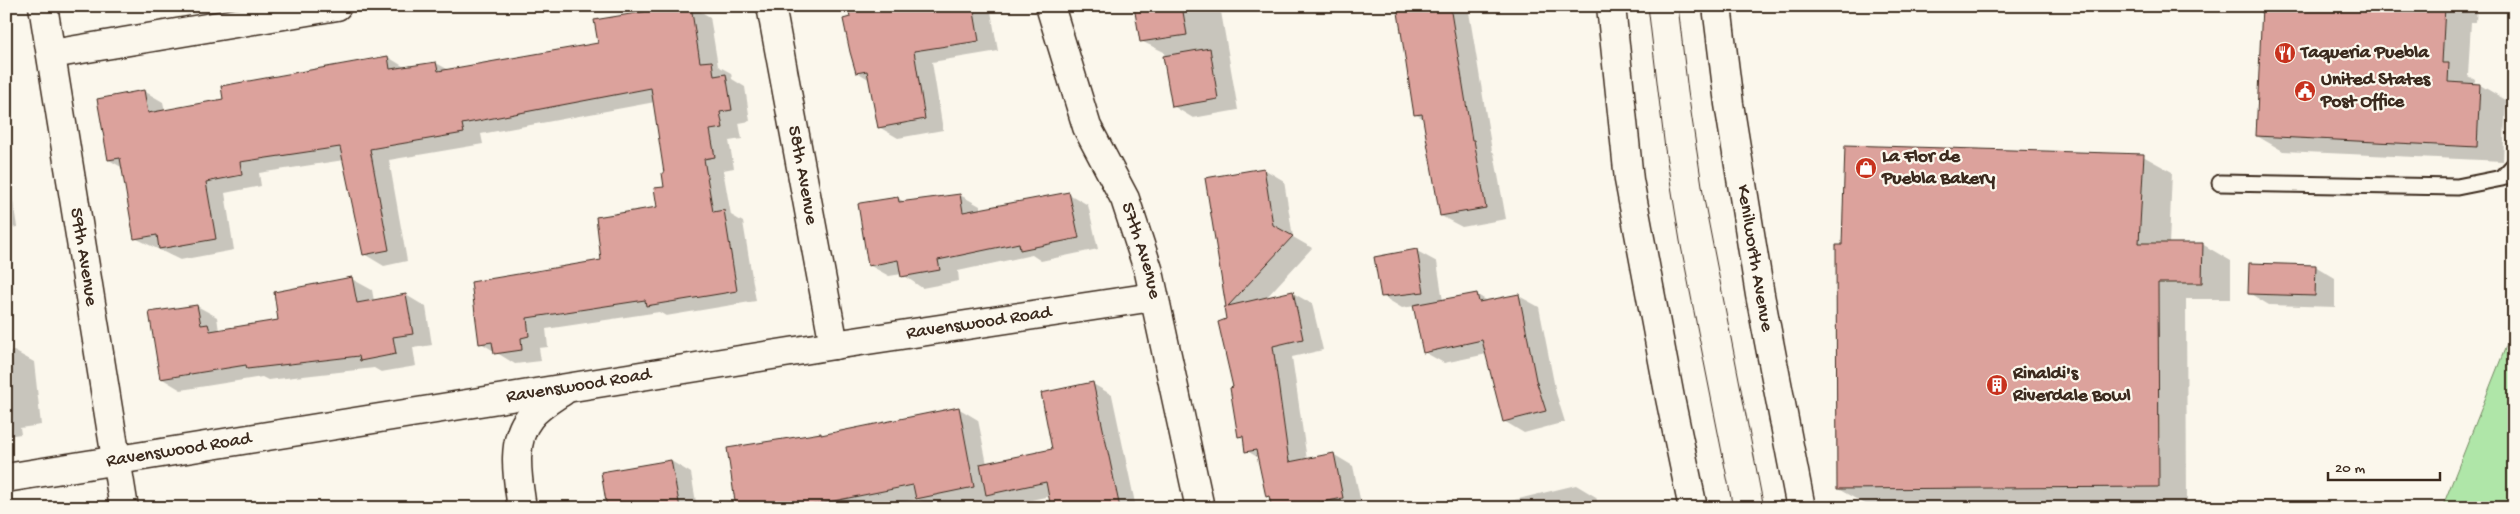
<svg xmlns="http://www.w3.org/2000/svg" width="2520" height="514" font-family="'Gochi Hand',sans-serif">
	<rect width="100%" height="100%" fill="#fbf7ec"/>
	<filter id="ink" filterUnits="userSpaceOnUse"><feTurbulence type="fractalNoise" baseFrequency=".02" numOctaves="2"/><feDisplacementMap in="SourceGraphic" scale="10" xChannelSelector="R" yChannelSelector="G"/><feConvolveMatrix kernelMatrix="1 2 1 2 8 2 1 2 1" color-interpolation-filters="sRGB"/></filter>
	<g filter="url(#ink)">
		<path fill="#afe6a8" stroke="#758863" d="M 2514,326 L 2514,508 L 2442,508 Z"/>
		<g fill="#0003">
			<path d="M 687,6 L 691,6 L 710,17 L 718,66 L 731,73 L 732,79 L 745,87 L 750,121 L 739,123 L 742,139 L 729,141 L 734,168 L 723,170 L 731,215 L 743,222 L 756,301 L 666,316 L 659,312 L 546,329 L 548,347 L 539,348 L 541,361 L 515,364 L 481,343 L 603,261 L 659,208 L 666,188 L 666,174 L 655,102 L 481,134 L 483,144 L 389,160 L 407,261 L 384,266 L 364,254 L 344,160 L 259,173 L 261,186 L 225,193 L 234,250 L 180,260 L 135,238 L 123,168 L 109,160 L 144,91 L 163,102 L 165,111 L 224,100 L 388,57 L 406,68 L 436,63 L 449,70 L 599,44 Z"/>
			<path d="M 873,6 L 990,6 L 998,51 L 932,62 L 943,130 L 898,138 L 879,127 L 870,80 L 857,72 Z"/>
			<path d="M 1135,6 L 1220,6 L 1238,110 L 1193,118 L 1173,106 L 1164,52 L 1141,41 Z"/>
			<path d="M 1397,6 L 1468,6 L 1492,151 L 1494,153 L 1506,219 L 1462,227 L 1441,216 L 1424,119 L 1415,114 Z"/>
			<path d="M 2263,6 L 2477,6 L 2476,22 L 2471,22 L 2468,76 L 2475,80 L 2474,85 L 2480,85 L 2506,100 L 2503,161 L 2283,151 L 2257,136 Z"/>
			<path d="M 6,154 L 17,227 L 6,229 Z"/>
			<path d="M 2143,156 L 2172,172 L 2169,245 L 2202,244 L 2231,261 L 2231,299 L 2186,299 L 2187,503 L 1867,505 L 1838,489 L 1843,246 Z"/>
			<path d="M 1264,169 L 1284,181 L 1293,237 L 1312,248 L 1265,299 L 1293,293 L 1312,304 L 1323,350 L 1292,357 L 1307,460 L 1333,454 L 1353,466 L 1362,508 L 1273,508 L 1271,498 L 1267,496 L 1259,458 L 1247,451 L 1244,439 L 1239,436 L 1227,308 Z"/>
			<path d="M 1069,194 L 1088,205 L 1098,249 L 1041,261 L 1032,255 L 958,271 L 959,281 L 922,288 L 902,274 L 889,276 L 869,265 L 898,198 L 904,202 L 960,195 L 980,206 L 980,210 Z"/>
			<path d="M 1417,251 L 1437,262 L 1443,301 L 1476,294 L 1489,302 L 1519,296 L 1539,307 L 1556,393 L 1565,422 L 1524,433 L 1504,421 L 1487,354 L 1444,363 L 1424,352 L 1415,306 L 1402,308 L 1382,296 Z"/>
			<path d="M 2315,266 L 2335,278 L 2335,307 L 2269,305 L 2249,293 Z"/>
			<path d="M 352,279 L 372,290 L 374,301 L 406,295 L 426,307 L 432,345 L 413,348 L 416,366 L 381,372 L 374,368 L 268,380 L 262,377 L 181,390 L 161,378 L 197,306 L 217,317 L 219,331 L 279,321 Z"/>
			<path d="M 14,351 L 34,362 L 41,425 L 20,428 L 21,434 L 6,436 L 6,352 Z"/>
			<path d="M 1093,384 L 1112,395 L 1135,503 L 1144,508 L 1052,508 L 1050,496 L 994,508 L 934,508 L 918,499 L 872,508 L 737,508 L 820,434 L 824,436 L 958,408 L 978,420 L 987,464 L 1054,450 Z"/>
			<path d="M 671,461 L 691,473 L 697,508 L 608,508 L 602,473 Z"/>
			<path d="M 1576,485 L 1596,497 L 1599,508 L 1512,508 L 1510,501 Z"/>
			<path d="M 430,500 L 443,508 L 389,508 Z"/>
			<path d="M 1391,505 L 1396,508 L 1379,508 Z"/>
		</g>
		<g fill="#dca29c" stroke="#3b2a1e">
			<path d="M 679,6 L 691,6 L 700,62 L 712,61 L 714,76 L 726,74 L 732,110 L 720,112 L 723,128 L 710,130 L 715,157 L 704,159 L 713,212 L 724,210 L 737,291 L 646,306 L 645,300 L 527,318 L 529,336 L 521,338 L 522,350 L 494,354 L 492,342 L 479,344 L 471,282 L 601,260 L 596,217 L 657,207 L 654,188 L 664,187 L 662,173 L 664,173 L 651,88 L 462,124 L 464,133 L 370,149 L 389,250 L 363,255 L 340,147 L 240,162 L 242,175 L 206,182 L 216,239 L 159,249 L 157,235 L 134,239 L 120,158 L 108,160 L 97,99 L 144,90 L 148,113 L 223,99 L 221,86 L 388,56 L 390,69 L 436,62 L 438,71 L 598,43 L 594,20 Z"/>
			<path d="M 848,6 L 973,6 L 979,41 L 914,51 L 925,119 L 878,128 L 867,71 L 856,73 L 850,52 L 843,19 L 850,17 Z"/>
			<path d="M 1134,6 L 1182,6 L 1187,35 L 1140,42 Z"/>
			<path d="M 1397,6 L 1450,6 L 1472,140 L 1474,140 L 1486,208 L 1440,216 L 1422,114 L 1414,115 Z"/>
			<path d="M 2262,6 L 2445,6 L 2442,63 L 2449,63 L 2448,82 L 2480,84 L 2477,147 L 2256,136 Z"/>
			<path d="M 1210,48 L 1218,99 L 1172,107 L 1163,56 Z"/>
			<path d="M 1845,145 L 2144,154 L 2139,243 L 2203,243 L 2202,283 L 2158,283 L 2159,487 L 1837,489 L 1836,245 L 1842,245 Z"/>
			<path d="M 1264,168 L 1273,225 L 1293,236 L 1228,306 L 1293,291 L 1303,339 L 1273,346 L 1289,462 L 1334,453 L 1343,498 L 1293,508 L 1272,508 L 1269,496 L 1266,497 L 1256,450 L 1245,452 L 1243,436 L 1238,437 L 1230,388 L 1233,387 L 1218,322 L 1226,319 L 1224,307 L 1226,307 L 1205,178 Z"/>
			<path d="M 1069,192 L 1079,238 L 1020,250 L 1019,243 L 938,260 L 940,270 L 901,277 L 898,260 L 868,266 L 858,204 L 860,203 L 898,197 L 899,202 L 960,194 L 963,212 Z"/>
			<path d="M 1417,249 L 1424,292 L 1381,297 L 1374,257 Z"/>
			<path d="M 2249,263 L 2316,265 L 2315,296 L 2248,294 Z"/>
			<path d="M 352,277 L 357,303 L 406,294 L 413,334 L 393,337 L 396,354 L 360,361 L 359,356 L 247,369 L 246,365 L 160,379 L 149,312 L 197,305 L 201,325 L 208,324 L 210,331 L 278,320 L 274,292 Z"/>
			<path d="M 1477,293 L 1479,302 L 1519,294 L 1536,380 L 1546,411 L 1503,422 L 1482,340 L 1423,353 L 1413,305 Z"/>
			<path d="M 1093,382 L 1120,508 L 1051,508 L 1046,482 L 986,495 L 980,464 L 1052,449 L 1041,393 Z"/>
			<path d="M 959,407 L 974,487 L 916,499 L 913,485 L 799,508 L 736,508 L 727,448 L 821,433 L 821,435 Z"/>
			<path d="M 671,460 L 680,508 L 607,508 L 601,472 Z"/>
		</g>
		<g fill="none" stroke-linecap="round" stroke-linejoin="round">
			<g stroke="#3b2a1e" stroke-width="19">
				<path id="lane" d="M 2220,183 L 2457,187 L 2502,178 L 2514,165"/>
			</g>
			<g stroke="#3b2a1e" stroke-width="31">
				<g id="street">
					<path id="s1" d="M 43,6 L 124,508"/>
					<path id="s2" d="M 771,6 L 834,345"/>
					<path id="s3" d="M 1050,6 L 1087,127 L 1125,199 L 1149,272 L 1200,508"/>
					<path d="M 52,54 L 337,6"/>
					<path id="s4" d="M 6,478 L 834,345 L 1153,297"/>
					<path d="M 522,508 C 518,480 510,441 530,417 C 539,406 551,399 563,391"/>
				</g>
			</g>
			<g stroke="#3b2a1e" stroke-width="31">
				<g id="primary">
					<path d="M 1611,6 L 1629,180 L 1670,398 L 1693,508"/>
					<path id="s5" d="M 1717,6 L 1729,104 L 1760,295 L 1801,508"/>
				</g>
			</g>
			<use href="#lane" stroke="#fbf7ec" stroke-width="15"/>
			<use href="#street" stroke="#fbf7ec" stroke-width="28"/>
			<use href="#primary" stroke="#fbf7ec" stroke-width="28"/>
			<g stroke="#3b2a1e" stroke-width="1">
				<path d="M 1648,6 L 1665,149 L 1680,241 L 1733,508"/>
				<path d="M 1678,6 L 1688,92 L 1704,199 L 1764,508"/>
			</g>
		</g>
	</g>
	<defs>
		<g id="restaurant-disc" transform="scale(1.125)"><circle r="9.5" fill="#c8321e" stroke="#fbf7ec"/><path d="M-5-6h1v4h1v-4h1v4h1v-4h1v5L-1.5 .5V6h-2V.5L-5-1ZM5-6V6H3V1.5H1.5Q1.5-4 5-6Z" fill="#fff"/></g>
		<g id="civic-disc" transform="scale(1.125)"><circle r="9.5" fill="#c8321e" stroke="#fbf7ec"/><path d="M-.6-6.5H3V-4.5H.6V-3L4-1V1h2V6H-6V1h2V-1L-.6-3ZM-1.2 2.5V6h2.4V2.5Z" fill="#fff"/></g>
		<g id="shop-disc" transform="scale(1.125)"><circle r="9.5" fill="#c8321e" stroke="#fbf7ec"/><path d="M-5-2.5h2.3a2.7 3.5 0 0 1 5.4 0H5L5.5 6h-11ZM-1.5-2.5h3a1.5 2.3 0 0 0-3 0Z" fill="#fff"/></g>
		<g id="building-disc" transform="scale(1.125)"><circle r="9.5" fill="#c8321e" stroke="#fbf7ec"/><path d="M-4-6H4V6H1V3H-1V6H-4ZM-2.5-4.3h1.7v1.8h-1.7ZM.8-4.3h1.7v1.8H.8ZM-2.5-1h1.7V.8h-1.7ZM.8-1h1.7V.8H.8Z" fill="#fff"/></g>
	</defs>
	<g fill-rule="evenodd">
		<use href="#restaurant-disc" x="2285" y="53"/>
		<use href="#civic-disc" x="2305" y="91"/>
		<use href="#shop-disc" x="1866" y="168"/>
		<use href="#building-disc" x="1997" y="385"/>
	</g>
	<g text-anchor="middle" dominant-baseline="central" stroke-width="4.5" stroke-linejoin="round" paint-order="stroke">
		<g font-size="19" font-weight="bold" fill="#3b2a1e" stroke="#fbf7ec" text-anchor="start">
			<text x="2301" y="53">Taqueria Puebla</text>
			<text x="2321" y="80">United States<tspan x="2321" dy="22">Post Office</tspan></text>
			<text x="1882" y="157">La Flor de<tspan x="1882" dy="22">Puebla Bakery</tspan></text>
			<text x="2013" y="374">Rinaldi's<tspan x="2013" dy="22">Riverdale Bowl</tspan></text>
		</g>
		<g font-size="19" fill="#3b2a1e" stroke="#fbf7ec">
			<text stroke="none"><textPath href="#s2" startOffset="172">58th Avenue</textPath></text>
			<text stroke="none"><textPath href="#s3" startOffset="262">57th Avenue</textPath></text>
			<text stroke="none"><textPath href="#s1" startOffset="254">59th Avenue</textPath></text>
			<text stroke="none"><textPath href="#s5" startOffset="255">Kenilworth Avenue</textPath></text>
			<text stroke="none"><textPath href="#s4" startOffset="985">Ravenswood Road</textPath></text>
			<text stroke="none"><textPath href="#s4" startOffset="580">Ravenswood Road</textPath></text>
			<text stroke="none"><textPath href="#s4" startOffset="175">Ravenswood Road</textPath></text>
		</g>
	</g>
	<rect width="2520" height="514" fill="none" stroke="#fbf7ec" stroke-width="25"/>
	<rect x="12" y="12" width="2495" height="489" fill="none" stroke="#3b2a1e" stroke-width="2" filter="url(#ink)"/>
	<path d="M2328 472v8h112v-8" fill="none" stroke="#3b2a1e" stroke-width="2.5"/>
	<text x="2335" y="472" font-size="15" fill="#3b2a1e" stroke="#fbf7ec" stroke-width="4" paint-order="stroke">20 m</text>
</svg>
